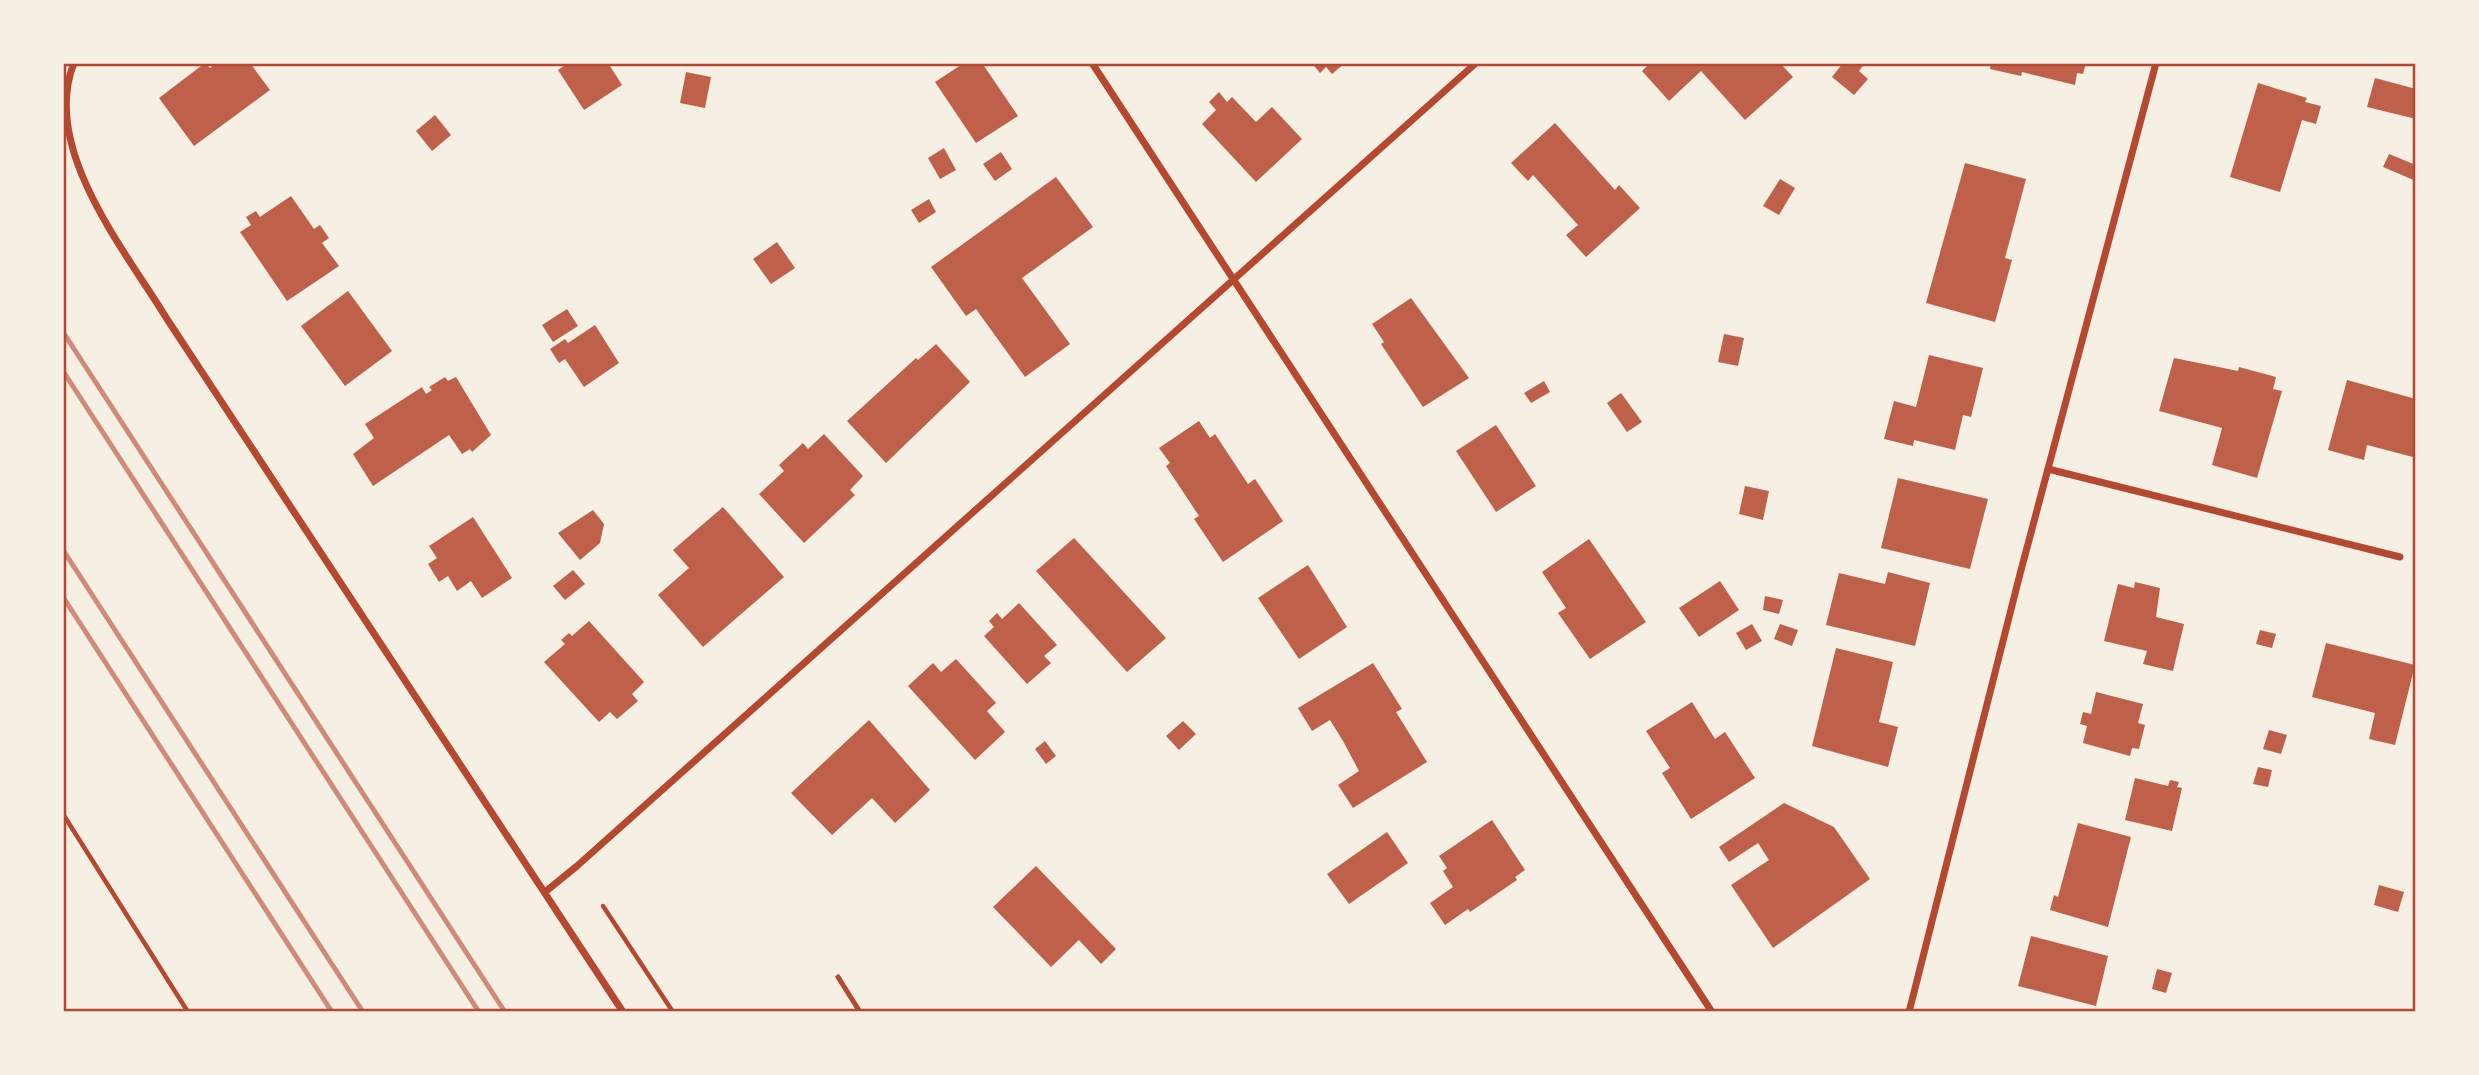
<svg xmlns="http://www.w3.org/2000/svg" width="2479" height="1075" font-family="Quicksand,sans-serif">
	<rect width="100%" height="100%" fill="#f6efe4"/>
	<g fill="#bf614a">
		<path d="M 205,63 L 210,68 L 216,63 L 250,63 L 270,90 L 194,146 L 159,98 Z"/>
		<path d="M 568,63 L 608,63 L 622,85 L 584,110 L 558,70 Z"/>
		<path d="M 964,63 L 982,63 L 1018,116 L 976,143 L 935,82 Z"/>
		<path d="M 1312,63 L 1345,63 L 1332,74 L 1326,67 L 1320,73 Z"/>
		<path d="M 1650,63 L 1780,63 L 1793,77 L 1745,120 L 1701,71 L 1669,101 L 1642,71 Z"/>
		<path d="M 1843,63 L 1865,63 L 1859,71 L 1868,79 L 1854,95 L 1832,77 Z"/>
		<path d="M 1991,63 L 2086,63 L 2083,74 L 2077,73 L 2075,85 L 2022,72 L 2021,76 L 1990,69 Z"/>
		<path d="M 686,72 L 711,77 L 705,108 L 680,103 Z"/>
		<path d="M 2375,78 L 2416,89 L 2416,119 L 2367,107 Z"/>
		<path d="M 2258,83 L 2307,98 L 2305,102 L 2321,106 L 2316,124 L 2302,120 L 2280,192 L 2230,177 Z"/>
		<path d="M 1219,92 L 1227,102 L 1232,97 L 1256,122 L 1272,107 L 1302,139 L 1256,182 L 1202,124 L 1216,110 L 1209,102 Z"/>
		<path d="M 435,115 L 451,135 L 432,151 L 416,131 Z"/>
		<path d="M 1555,123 L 1615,190 L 1619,185 L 1640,208 L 1586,257 L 1566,235 L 1578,225 L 1533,175 L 1528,181 L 1511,163 Z"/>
		<path d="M 944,148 L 956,170 L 940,179 L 928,158 Z"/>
		<path d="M 1001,152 L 1012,169 L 995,181 L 983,164 Z"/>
		<path d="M 2389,154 L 2416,165 L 2416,181 L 2383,167 Z"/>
		<path d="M 1965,163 L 2026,179 L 2005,258 L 2012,260 L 1995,322 L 1926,303 Z"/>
		<path d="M 1056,177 L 1093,227 L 1022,278 L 1070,344 L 1025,377 L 976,309 L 966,316 L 931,267 Z"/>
		<path d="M 1780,179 L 1795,188 L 1779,215 L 1763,206 Z"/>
		<path d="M 291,196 L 314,229 L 320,225 L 329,238 L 322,243 L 339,266 L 287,301 L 240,232 L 251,225 L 246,217 L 256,211 L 260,217 Z"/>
		<path d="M 929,199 L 936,212 L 919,223 L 911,210 Z"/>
		<path d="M 777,242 L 795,268 L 771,284 L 753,259 Z"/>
		<path d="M 348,291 L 392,351 L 345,386 L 301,326 Z"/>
		<path d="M 1411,298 L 1469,378 L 1423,407 L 1381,344 L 1384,342 L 1372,324 Z"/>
		<path d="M 567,309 L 578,326 L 553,342 L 542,325 Z"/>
		<path d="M 595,325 L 619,363 L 584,387 L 565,359 L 559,363 L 550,349 L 565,339 L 568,343 Z"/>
		<path d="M 1724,334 L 1744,338 L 1738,366 L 1718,362 Z"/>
		<path d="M 936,344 L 970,382 L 886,463 L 847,421 L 916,358 L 918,360 Z"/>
		<path d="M 1929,355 L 1983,368 L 1971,417 L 1963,415 L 1955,450 L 1914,440 L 1913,446 L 1884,439 L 1894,401 L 1916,407 Z"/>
		<path d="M 2174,358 L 2238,371 L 2239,367 L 2276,377 L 2273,389 L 2282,391 L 2257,478 L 2212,465 L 2222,428 L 2159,411 Z"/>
		<path d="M 445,377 L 448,381 L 456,377 L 491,435 L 472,452 L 470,449 L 462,454 L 449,435 L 373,486 L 353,454 L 374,438 L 365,424 L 422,387 L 426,394 L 432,390 L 429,387 Z"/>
		<path d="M 2347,380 L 2416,399 L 2413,457 L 2367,445 L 2364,460 L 2328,450 Z"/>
		<path d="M 1544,381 L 1550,392 L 1531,403 L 1524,393 Z"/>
		<path d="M 1621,393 L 1642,422 L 1627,432 L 1607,403 Z"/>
		<path d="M 1199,421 L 1210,438 L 1215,434 L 1248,484 L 1255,479 L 1283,521 L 1223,562 L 1194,519 L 1199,516 L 1166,466 L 1170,463 L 1159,448 Z"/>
		<path d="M 1496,425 L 1536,486 L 1496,512 L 1456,451 Z"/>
		<path d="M 824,434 L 863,476 L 850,490 L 855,495 L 804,543 L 759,494 L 784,471 L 779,465 L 803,443 L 808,449 Z"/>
		<path d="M 1898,478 L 1988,499 L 1970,569 L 1881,548 Z"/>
		<path d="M 1745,486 L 1769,491 L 1763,520 L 1739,514 Z"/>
		<path d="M 723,507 L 784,577 L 703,647 L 658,595 L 689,568 L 673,550 Z"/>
		<path d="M 593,510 L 604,524 L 600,543 L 580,560 L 558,533 Z"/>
		<path d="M 473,517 L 512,578 L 482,598 L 471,581 L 457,591 L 448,576 L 439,582 L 428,564 L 437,558 L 429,546 Z"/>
		<path d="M 1074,538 L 1166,638 L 1127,672 L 1036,571 Z"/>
		<path d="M 1589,539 L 1646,622 L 1590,659 L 1558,613 L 1566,608 L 1542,572 Z"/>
		<path d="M 1308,565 L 1347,627 L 1299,659 L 1258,598 Z"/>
		<path d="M 573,570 L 585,584 L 565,600 L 553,586 Z"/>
		<path d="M 1888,572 L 1930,583 L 1915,646 L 1826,625 L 1839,573 L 1885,584 Z"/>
		<path d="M 1720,581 L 1739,610 L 1699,637 L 1679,608 Z"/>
		<path d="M 2135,582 L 2160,588 L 2156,617 L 2184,624 L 2173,671 L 2143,664 L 2147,651 L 2104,641 L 2118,584 L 2134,588 Z"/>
		<path d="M 1765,596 L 1783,600 L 1779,614 L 1763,610 Z"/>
		<path d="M 1019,603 L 1057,645 L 1044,656 L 1051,663 L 1027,684 L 984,636 L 994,627 L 989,621 L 997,613 L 1002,619 Z"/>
		<path d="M 589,621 L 644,682 L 632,694 L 638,701 L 617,719 L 610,712 L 599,722 L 544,662 L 565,644 L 561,640 L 569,633 L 572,636 Z"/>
		<path d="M 1752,624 L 1762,641 L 1746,650 L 1736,633 Z"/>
		<path d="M 1780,624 L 1798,630 L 1792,646 L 1774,639 Z"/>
		<path d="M 2260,630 L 2276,634 L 2272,648 L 2256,644 Z"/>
		<path d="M 2326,643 L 2415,665 L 2395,745 L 2369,739 L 2375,713 L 2312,697 Z"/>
		<path d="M 1836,648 L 1893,662 L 1879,722 L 1898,727 L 1888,767 L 1812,746 Z"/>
		<path d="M 956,659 L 996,703 L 987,711 L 1005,732 L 975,760 L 908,686 L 933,663 L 941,672 Z"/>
		<path d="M 1373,663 L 1402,709 L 1396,712 L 1427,762 L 1353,808 L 1338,785 L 1359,771 L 1343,741 L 1330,720 L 1312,731 L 1298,708 Z"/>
		<path d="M 2096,692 L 2143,704 L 2138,723 L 2145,725 L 2139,749 L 2132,748 L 2130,756 L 2083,743 L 2087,726 L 2080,724 L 2083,712 L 2091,714 Z"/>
		<path d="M 1692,702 L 1715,739 L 1725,732 L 1755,778 L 1691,819 L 1662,773 L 1670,768 L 1646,731 Z"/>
		<path d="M 869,720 L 930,790 L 895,823 L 872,798 L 832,835 L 791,793 Z"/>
		<path d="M 1183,721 L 1196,734 L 1179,750 L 1166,736 Z"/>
		<path d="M 2269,730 L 2287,735 L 2281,754 L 2263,749 Z"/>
		<path d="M 1045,741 L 1056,756 L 1046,764 L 1035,749 Z"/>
		<path d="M 2258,767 L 2272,770 L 2268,787 L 2253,784 Z"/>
		<path d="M 2135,778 L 2168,786 L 2170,780 L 2179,782 L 2177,787 L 2182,788 L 2172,831 L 2125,820 Z"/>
		<path d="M 1784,803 L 1834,827 L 1870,879 L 1773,948 L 1731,885 L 1769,860 L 1758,843 L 1729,862 L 1719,847 Z"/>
		<path d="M 1492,820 L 1525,870 L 1515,877 L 1517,880 L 1470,912 L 1468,909 L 1445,925 L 1430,903 L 1453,887 L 1443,871 L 1447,868 L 1439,856 Z"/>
		<path d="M 2078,823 L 2131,837 L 2108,927 L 2050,910 L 2054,895 L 2058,897 Z"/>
		<path d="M 1387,832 L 1408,863 L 1349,904 L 1327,874 Z"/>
		<path d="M 1036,866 L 1116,949 L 1101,964 L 1079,940 L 1051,967 L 993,907 Z"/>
		<path d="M 2379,885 L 2404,892 L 2398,912 L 2374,905 Z"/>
		<path d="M 2031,936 L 2108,956 L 2096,1006 L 2018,986 Z"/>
		<path d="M 2157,969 L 2172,973 L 2166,993 L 2152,989 Z"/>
	</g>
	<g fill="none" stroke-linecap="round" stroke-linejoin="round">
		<g stroke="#b5482f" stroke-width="4.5">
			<path d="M 63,814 L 188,1012"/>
			<path d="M 603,906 L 673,1012"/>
		</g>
		<path stroke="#b5482f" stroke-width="5" d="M 838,977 L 860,1012"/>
		<g stroke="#b5482f" stroke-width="7">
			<path d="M 74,63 C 40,148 125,250 167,319 L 623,1012"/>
			<path d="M 1092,63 L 1712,1012"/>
			<path d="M 2048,469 L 2400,557"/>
			<path d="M 545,892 L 577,866 L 1476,63"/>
			<path d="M 1909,1012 L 2020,574 L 2156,63"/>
		</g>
		<g stroke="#cf8b77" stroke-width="5">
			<path d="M 63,332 L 505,1012"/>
			<path d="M 63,371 L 479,1012"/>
			<path d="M 63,550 L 363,1012"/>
			<path d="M 63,597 L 332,1012"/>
		</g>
	</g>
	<rect width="2479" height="1075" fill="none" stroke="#f6efe4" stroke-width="130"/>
	<rect x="65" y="65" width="2349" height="945" fill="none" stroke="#b5482f" stroke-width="2.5"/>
</svg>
